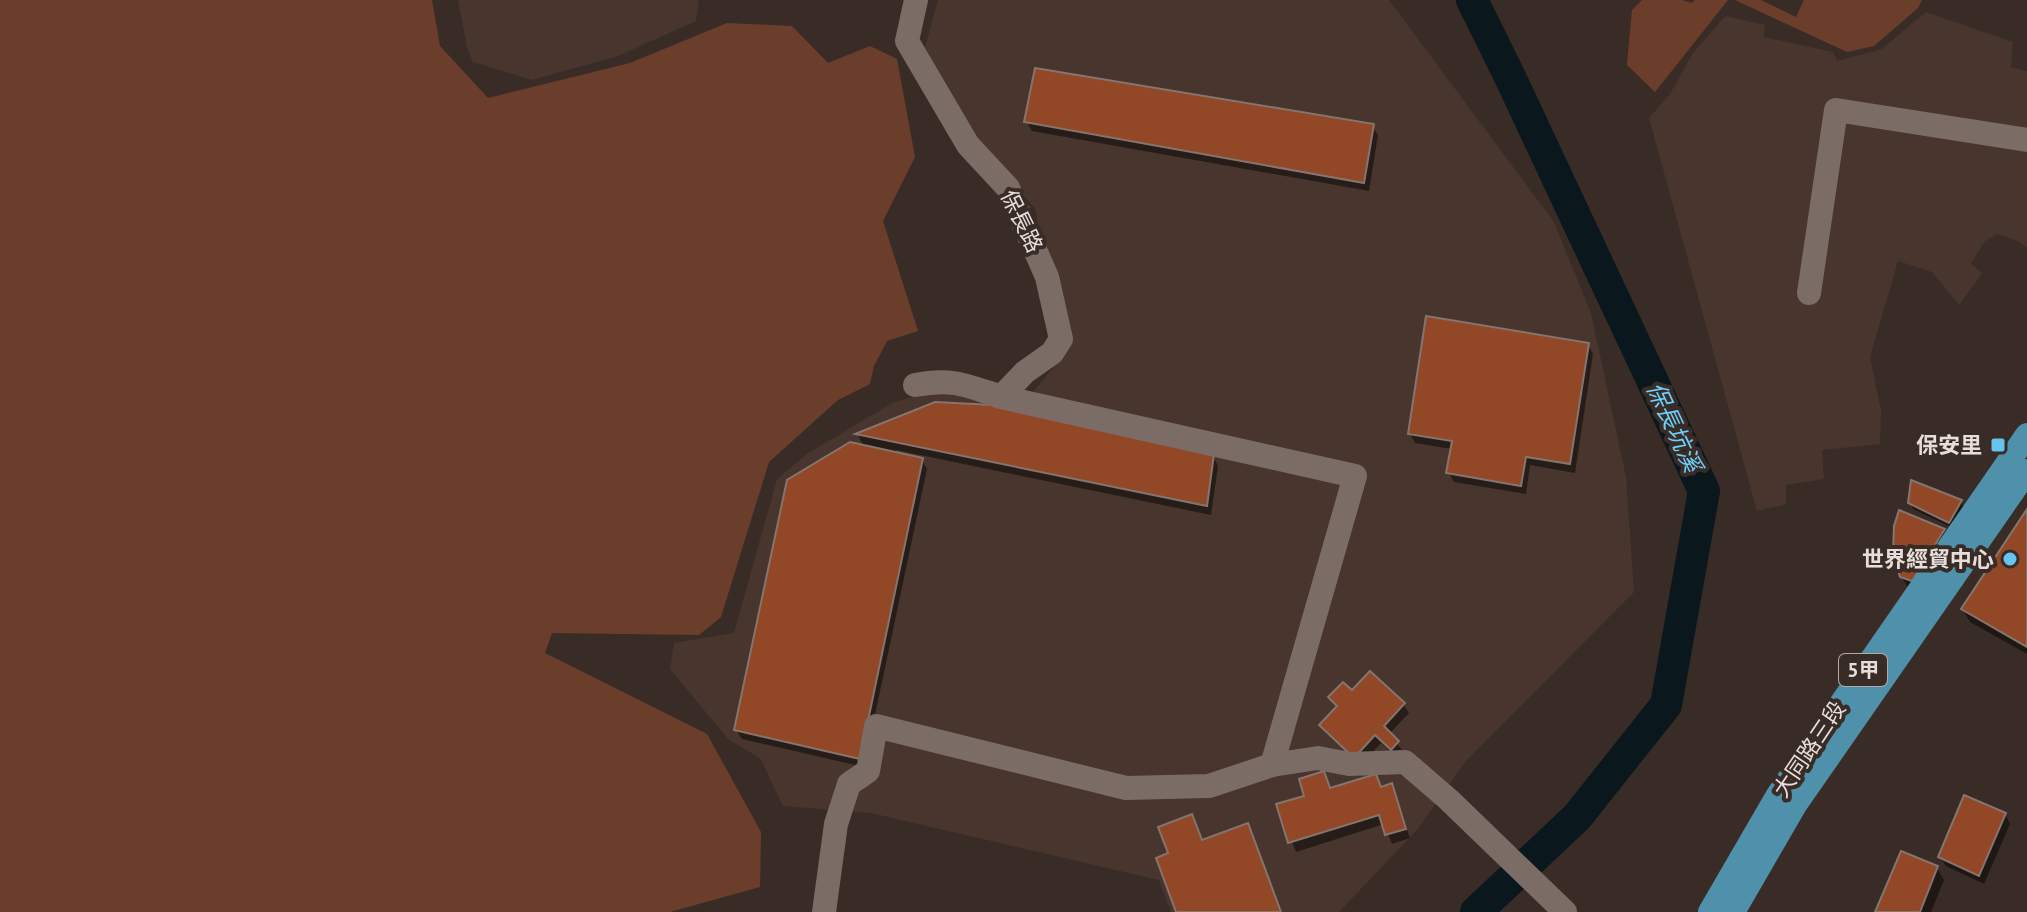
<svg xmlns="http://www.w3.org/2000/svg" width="2027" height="912" font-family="'PT Sans','Noto Sans TC',sans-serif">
	<rect width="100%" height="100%" fill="#392c27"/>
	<g fill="#48352d">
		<path d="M 458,0 L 699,0 L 696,21 L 618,56 L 532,80 L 473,62 L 467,48 Z"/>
		<path d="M 938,0 L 1389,0 L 1554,222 L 1591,313 L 1626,477 L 1634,592 L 1466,761 L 1417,830 L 1339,912 L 1171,912 L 1159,880 L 871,813 L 783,806 L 760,758 L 729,740 L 670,669 L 674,643 L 734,633 L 777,479 L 807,454 L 892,403 L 938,389 L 1028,398 L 1070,347 L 1065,312 L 1042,247 L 1035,208 L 977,146 L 922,58 Z"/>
		<path d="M 1926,12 L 2013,42 L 2011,67 L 2027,71 L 2027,248 L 2018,241 L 1997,234 L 1984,242 L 1971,264 L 1982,273 L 1959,305 L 1932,272 L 1898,261 L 1870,357 L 1881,411 L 1880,444 L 1822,450 L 1824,479 L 1786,485 L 1786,504 L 1757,511 L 1649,118 L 1670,94 L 1693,53 L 1725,16 L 1765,25 L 1764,37 L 1833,52 L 1837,61 L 1882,49 Z"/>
	</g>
	<g fill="#6b3e2b">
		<path d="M 0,0 L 432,0 L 440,46 L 488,98 L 630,63 L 727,23 L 792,26 L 828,63 L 870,46 L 897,59 L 915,157 L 883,221 L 918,331 L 887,341 L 874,366 L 870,384 L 838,400 L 769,462 L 721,617 L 699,635 L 552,633 L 545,653 L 707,734 L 761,832 L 760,887 L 670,912 L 0,912 Z"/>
		<path d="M 1642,0 L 1682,0 L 1692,3 L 1695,0 L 1728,0 L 1655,92 L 1627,65 L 1632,10 Z"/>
		<path d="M 1735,0 L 1761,0 L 1796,17 L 1804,0 L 1922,0 L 1918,8 L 1874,46 L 1847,52 Z"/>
	</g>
	<g fill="#0007">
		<path d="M 1026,121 L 1372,126 L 1378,135 L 1369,191 L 1032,131 Z"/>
		<path d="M 1588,345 L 1593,354 L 1575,473 L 1530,465 L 1526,494 L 1454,482 L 1449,473 L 1452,449 L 1415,443 L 1410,434 Z"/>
		<path d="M 935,404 L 1213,456 L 1218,466 L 1211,515 L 896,450 L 896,454 L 922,460 L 927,469 L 864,767 L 742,739 L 736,730 L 864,447 L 858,435 Z"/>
		<path d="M 1910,502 L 1961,502 L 1964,508 L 1953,528 L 1913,509 Z"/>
		<path d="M 2027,512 L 2027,654 L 1970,622 L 1963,610 Z"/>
		<path d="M 1943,530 L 1949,539 L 1917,590 L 1907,586 L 1901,576 Z"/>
		<path d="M 1352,693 L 1403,704 L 1409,713 L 1389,734 L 1403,751 L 1397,758 L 1381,743 L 1360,765 L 1327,734 L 1322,725 L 1337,708 L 1330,698 Z"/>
		<path d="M 1323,773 L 1331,790 L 1376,776 L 1382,788 L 1391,785 L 1410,838 L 1392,844 L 1384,824 L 1296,852 L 1279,806 L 1307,797 Z"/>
		<path d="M 2005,814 L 2010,824 L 1984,884 L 1946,866 L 1940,857 Z"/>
		<path d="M 1937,868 L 1944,880 L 1931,912 L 1877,912 Z"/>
	</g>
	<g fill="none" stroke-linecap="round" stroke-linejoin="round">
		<path stroke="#0a171d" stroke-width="32" d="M 1472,0 L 1510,77 L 1704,491 L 1666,705 L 1577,817 L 1476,912"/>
	</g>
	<g fill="#924726" stroke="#84756e" stroke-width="2">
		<path d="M 1035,68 L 1374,124 L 1364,183 L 1024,122 Z"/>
		<path d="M 1426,316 L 1589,343 L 1570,464 L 1526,457 L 1521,486 L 1446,473 L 1452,441 L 1408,434 Z"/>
		<path d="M 935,402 L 994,405 L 1214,454 L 1207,506 L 855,434 Z"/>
		<path d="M 850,442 L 923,458 L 860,759 L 734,730 L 787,480 Z"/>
		<path d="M 1911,480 L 1962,500 L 1949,523 L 1908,503 Z"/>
		<path d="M 2027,509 L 2027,647 L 1961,609 Z"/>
		<path d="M 1899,510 L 1945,529 L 1912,581 L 1900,577 L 1893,552 L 1894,526 Z"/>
		<path d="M 1370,671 L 1405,703 L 1384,726 L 1399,741 L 1391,750 L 1375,735 L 1354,758 L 1319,725 L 1337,706 L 1328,697 L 1343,682 L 1352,690 Z"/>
		<path d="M 1324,771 L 1330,788 L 1376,774 L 1381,787 L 1392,783 L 1406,829 L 1385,835 L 1379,815 L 1288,843 L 1276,804 L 1304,796 L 1299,779 Z"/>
		<path d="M 1964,795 L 2006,813 L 1979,876 L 1938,857 Z"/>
		<path d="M 1192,814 L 1202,840 L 1248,823 L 1281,912 L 1176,912 L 1156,858 L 1168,853 L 1158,827 Z"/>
		<path d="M 1901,851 L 1938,866 L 1920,912 L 1875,912 Z"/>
	</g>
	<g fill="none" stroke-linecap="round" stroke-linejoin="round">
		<g stroke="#7b6c66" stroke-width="24">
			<path d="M 916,0 L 907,41 L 968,145 L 1008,188 L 1047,277 L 1061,339 L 1052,353 L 1025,372 L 1001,397"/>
			<path d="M 1809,293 L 1836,110 L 2027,140"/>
			<path d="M 915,385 C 952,378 966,385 1001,397 L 1355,476 L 1272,765"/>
			<path d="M 824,912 L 836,824 L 849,784 L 868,771 L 876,726 L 1126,788 L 1209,786 L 1272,765 L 1318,758 L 1349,764 L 1405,762 L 1449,800 L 1565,912"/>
		</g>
		<g stroke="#4f91aa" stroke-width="24">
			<path d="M 1710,912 L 1778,795 L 2027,435"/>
			<path d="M 1733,912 L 1795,805 L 2027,471"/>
		</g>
	</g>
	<g fill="#65c5ee" stroke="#392c27" stroke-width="3">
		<rect x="1990" y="437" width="16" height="16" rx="4"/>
		<circle cx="2010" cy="559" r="8"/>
	</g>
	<g text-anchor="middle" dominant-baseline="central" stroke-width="8" stroke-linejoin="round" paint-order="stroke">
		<rect fill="#392c27" stroke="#b3a9a5" stroke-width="2" x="1839" y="654" width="48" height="32" rx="6"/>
		<g font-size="20" font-weight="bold" fill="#e7dedb">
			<text x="1863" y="670">5甲</text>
		</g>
		<g font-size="22" fill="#e7dedb" stroke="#392c27">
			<text transform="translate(1022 221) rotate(64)">保長路</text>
			<text transform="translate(1809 749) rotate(-56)">大同路三段</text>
		</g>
		<g font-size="22" font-weight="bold" fill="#e7dedb" stroke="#392c27" text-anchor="end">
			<text x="1982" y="445">保安里</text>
			<text x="1994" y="559">世界經貿中心</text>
		</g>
		<g font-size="24" font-style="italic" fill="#6cd1fd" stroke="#392c27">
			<text transform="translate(1674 427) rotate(65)">保長坑溪</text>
		</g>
	</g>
</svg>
